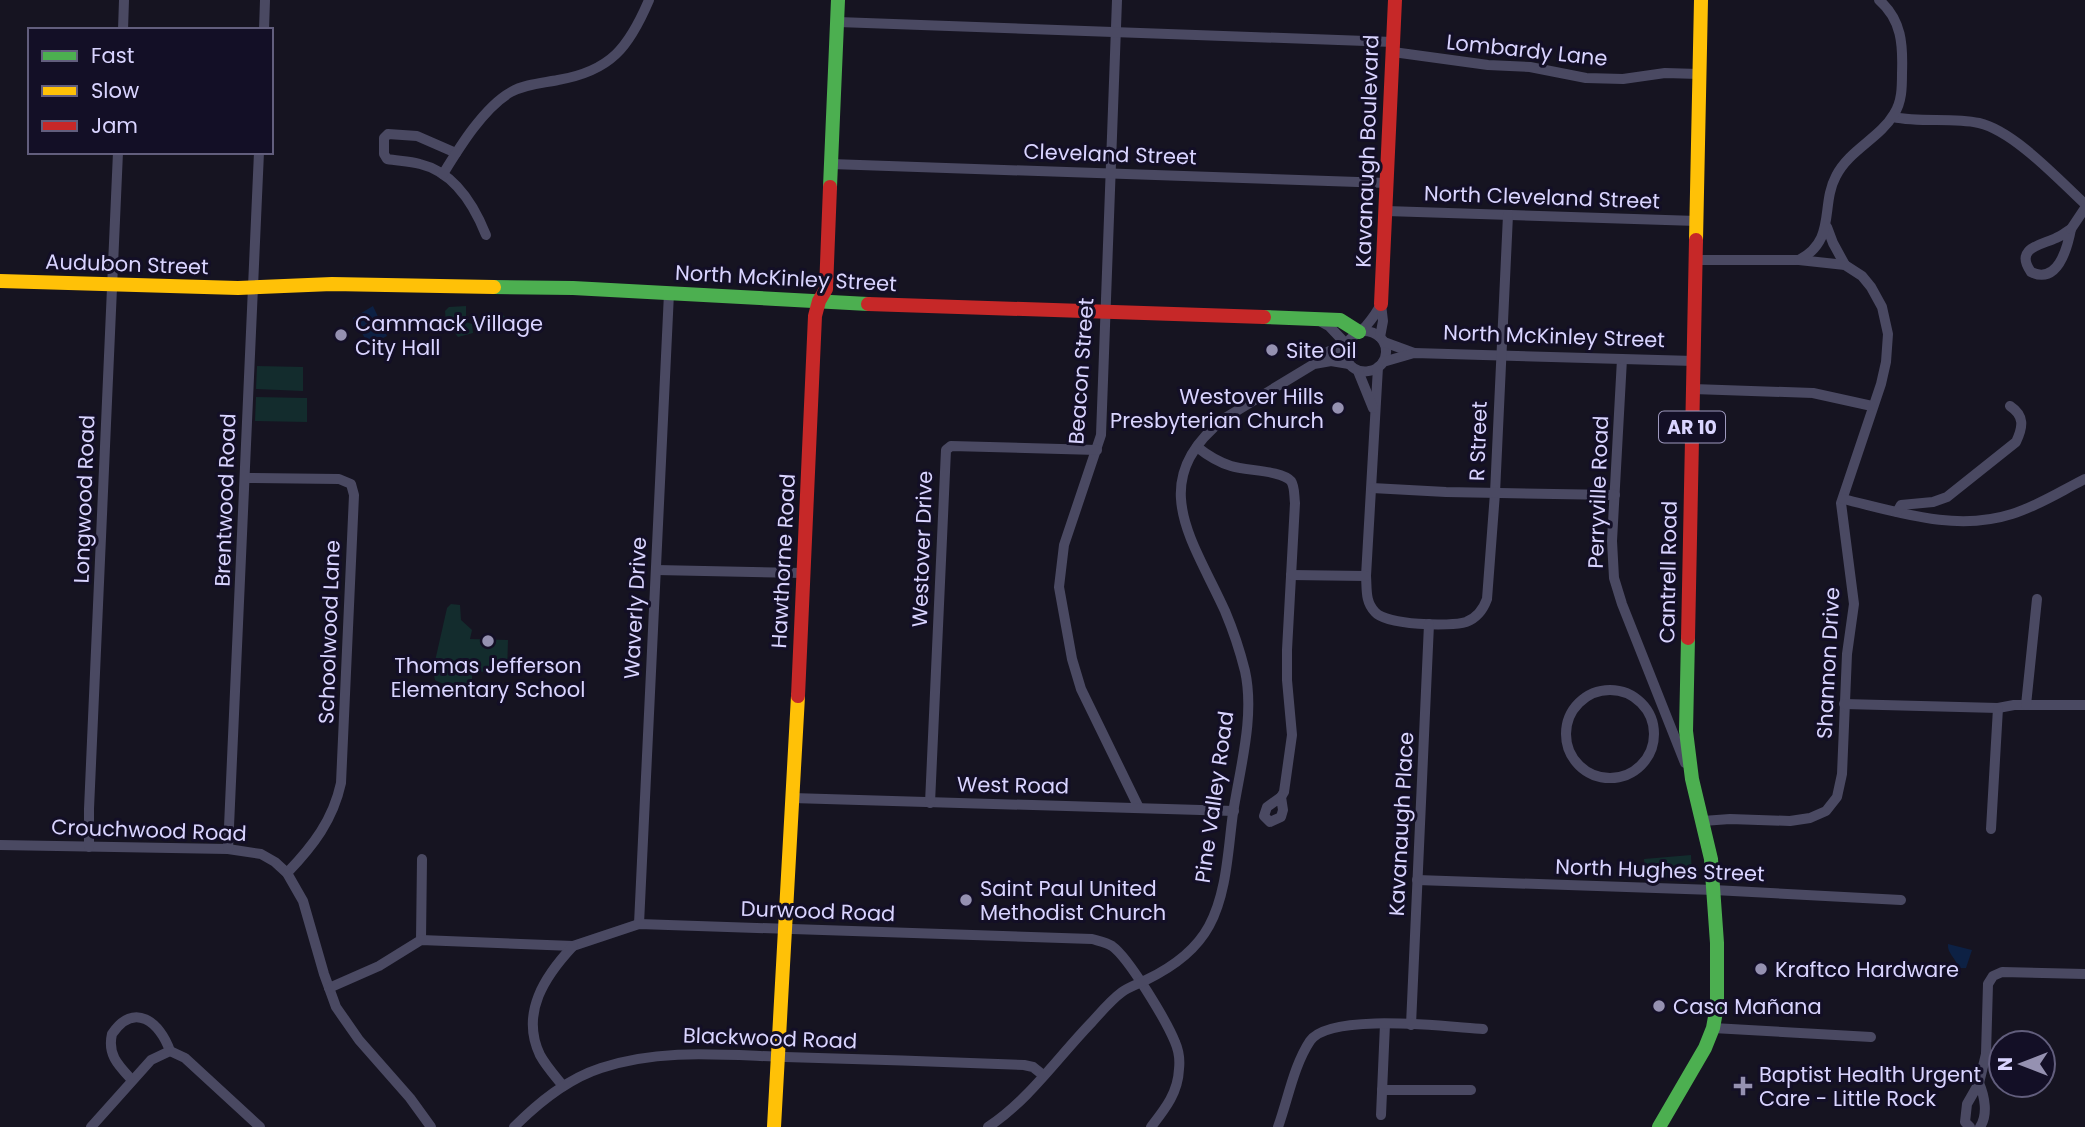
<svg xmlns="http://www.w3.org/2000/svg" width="2085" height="1127" font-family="Poppins,sans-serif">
	<rect width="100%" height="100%" fill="#161421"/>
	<g fill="#132c2d">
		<path d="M 466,306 L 466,322 L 472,324 L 473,333 L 458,337 L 446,322 L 445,311 L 449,307 Z"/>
		<path d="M 489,312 L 501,313 L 505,317 L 505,322 L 499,325 L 497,333 L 490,334 L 489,325 L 486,323 L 486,315 Z"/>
		<path d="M 257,366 L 303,367 L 303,391 L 256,389 Z"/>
		<path d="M 256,397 L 307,398 L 307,422 L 255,421 Z"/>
		<path d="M 451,604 L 460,605 L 461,620 L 472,630 L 470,639 L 508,640 L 507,673 L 472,671 L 472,681 C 463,688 445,686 435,680 L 433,670 L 447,608 Z"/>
		<path d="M 1691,855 L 1692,876 L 1646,880 L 1644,859 Z"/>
	</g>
	<g fill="#0d2144">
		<path d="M 373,306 L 387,336 L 369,345 L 353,318 Z"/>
		<path d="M 1948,944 L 1972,950 L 1966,968 L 1958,968 C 1956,957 1947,954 1948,944 Z"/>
	</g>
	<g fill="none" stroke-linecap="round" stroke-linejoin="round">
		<g stroke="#4a4962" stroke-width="10">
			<path d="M 1117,0 L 1101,435 L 1064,545 L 1059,587 L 1072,659 L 1081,689 L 1139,808"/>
			<path d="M 838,22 L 1393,42"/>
			<path d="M 123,30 L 124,0"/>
			<path d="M 264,30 L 265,0"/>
			<path d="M 1393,52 L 1488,65 L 1530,67 L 1586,78 L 1623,79 L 1665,73 L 1699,74"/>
			<path d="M 1893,117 C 1922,123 1951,117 1979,123 C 2014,131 2059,180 2085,204"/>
			<path d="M 456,153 L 417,136 L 388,134 L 384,138 L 384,154 L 387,159 C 398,161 409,161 420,164 C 454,172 474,205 486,235"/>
			<path d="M 831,164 L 1387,183"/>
			<path d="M 443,174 C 459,148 484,107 511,92 C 525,84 543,83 558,80 C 611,71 629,47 649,0"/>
			<path d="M 1386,211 L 1697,221"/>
			<path d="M 1827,227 L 1833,243 L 1845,265"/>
			<path d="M 2071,229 C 2067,250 2057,285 2031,272 C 2014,248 2041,245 2056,238 C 2061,236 2066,232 2071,229 Z"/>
			<path d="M 2071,229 L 2085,208"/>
			<path d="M 1695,260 L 1799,260 L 1845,265 L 1862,276 L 1871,287 L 1882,307 L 1888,334 L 1886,362 L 1881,384 L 1841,503 L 1854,604 L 1847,654 L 1842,774 L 1837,797 L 1826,811 L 1810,818 L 1790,821 L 1730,819 L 1703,821"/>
			<path d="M 1799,260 C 1837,240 1820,206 1836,176 C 1849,150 1880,138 1894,114 C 1902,102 1902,87 1902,73 C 1903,45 1902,20 1879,0"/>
			<path d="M 1318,320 L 1329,326 L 1346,344"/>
			<path d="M 1361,331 C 1376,330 1390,341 1385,358 C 1379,375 1354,376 1347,360 C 1338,341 1356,336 1366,326 C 1372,319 1377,312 1381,304"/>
			<path d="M 1380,337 L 1383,321 L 1381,304"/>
			<path d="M 1384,342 L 1414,353"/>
			<path d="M 1622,359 L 1612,541 L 1614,578 L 1622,604 L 1685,763"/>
			<path d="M 1316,362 L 1329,351 L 1345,347"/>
			<path d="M 1383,362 L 1414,353 L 1694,361"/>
			<path d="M 1378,367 L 1366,576 C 1367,589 1365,602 1375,612 C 1386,625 1450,627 1466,622 C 1477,618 1483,610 1487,599 L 1495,493 L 1508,215"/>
			<path d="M 1358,371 L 1373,408"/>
			<path d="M 1693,389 L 1813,393 L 1872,406"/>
			<path d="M 1197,447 C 1207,455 1218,462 1231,466 C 1246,471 1281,470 1291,481 C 1295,487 1294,496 1295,503 L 1287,650 L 1287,680 L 1292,735 L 1284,792 L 1281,797"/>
			<path d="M 245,478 L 339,479 L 351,484 L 354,495 L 341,783 C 333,820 313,846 287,873"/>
			<path d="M 1372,488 L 1446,492 L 1615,495"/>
			<path d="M 1843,499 C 1898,512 1956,532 2012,514 C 2038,506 2061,491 2085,479"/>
			<path d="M 1897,512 L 1901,505 L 1933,502 L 1947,497 L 2016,442 C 2023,427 2025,416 2010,406"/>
			<path d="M 656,570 L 802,573"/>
			<path d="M 1291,575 L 1366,576"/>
			<circle cx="1610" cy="734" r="44"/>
			<path d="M 1844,704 L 1998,708 L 2014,705 L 2085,705"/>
			<path d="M 2026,705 L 2037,599"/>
			<path d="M 1281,797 L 1283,810 L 1281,817 L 1270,822 L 1264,816 L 1267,807 Z"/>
			<path d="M 792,798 L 1234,811"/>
			<path d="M 930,803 L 946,450 L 951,446 L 1097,450"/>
			<path d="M 1991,829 L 1998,708"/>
			<path d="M 0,845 L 228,849 L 261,854 L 275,862 L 287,873 L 303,901 L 324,974 L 336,1007 L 359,1040 L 410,1098 L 431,1127"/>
			<path d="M 89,847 L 89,809 L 118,152"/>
			<path d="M 228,849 L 259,152"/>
			<path d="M 1417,880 L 1714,890 L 1901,900"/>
			<path d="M 639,924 L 669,293"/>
			<path d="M 421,940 L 422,859"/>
			<path d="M 329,988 L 379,966 L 421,940 L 573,946 L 639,924 L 1092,939 C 1099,941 1106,942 1112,946 C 1129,958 1167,1022 1175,1042 C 1179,1051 1180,1060 1179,1069 C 1178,1093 1165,1109 1151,1127"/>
			<path d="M 1411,1025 L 1429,624"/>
			<path d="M 1713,1028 L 1871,1037"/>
			<path d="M 132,1080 C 119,1066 107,1055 112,1034 C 134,1001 160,1022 170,1051"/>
			<path d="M 1979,1083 L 1986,1054 L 1988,984 L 1993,976 L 2002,972 L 2085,974"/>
			<path d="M 563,1086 C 555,1076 546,1066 540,1055 C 520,1013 545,976 573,946"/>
			<path d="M 1382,1090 L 1471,1090"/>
			<path d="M 1381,1115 L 1385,1024"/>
			<path d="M 91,1127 L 151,1060 L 170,1051 L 185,1058 L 260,1127"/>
			<path d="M 514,1127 C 539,1102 567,1079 601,1068 C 661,1048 723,1055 785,1057 C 865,1059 944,1062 1024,1065 L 1033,1067 L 1043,1075"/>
			<path d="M 988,1127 C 1029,1100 1058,1057 1092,1022 C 1101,1012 1111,1000 1122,992 C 1129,987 1138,984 1146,980 C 1171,968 1195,952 1209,926 C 1227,893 1228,849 1233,813 C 1240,768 1255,716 1245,671 C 1240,651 1233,630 1225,611 C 1193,540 1144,481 1225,418 L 1314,364 L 1331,361 L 1349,364"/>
			<path d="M 1278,1127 C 1288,1099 1294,1065 1310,1041 C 1330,1012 1448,1027 1483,1029"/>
			<path d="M 1970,1127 L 1965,1122 L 1967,1104 L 1979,1083 C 1985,1097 1988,1115 1980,1127"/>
		</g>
		<g stroke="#4caf50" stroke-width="14">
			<path d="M 830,187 L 838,0"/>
			<path d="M 494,287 L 573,288 L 868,304"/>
			<path d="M 1264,317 L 1340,320 L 1359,332"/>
			<path d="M 1659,1127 L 1705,1048 L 1713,1028 L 1717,1006 L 1717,943 L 1711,859 L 1692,779 L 1686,731 L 1688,638"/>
		</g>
		<g stroke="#ffc107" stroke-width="14">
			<path d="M 1696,240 L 1701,0"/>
			<path d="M 0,281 L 238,288 L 332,284 L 494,287"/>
			<path d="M 774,1127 L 798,696"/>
		</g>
		<g stroke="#c62828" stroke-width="14">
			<path d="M 868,304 L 1264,317"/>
			<path d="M 1381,304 L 1395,0"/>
			<path d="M 1688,638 L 1696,240"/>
			<path d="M 798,696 L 815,316 L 819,301 L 826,289 L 830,187"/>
		</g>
	</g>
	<g fill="#9591b1" stroke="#130f26" stroke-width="2.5">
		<circle cx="341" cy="335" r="7"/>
		<circle cx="1272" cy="350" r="7"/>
		<circle cx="1338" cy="408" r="7"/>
		<circle cx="488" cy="641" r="7"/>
		<circle cx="966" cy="900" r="7"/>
		<circle cx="1761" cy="969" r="7"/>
		<circle cx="1659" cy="1006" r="7"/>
		<path d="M1739.5 1075.5h7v7h7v7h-7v7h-7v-7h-7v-7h7z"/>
	</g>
	<g text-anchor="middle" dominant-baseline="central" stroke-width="6" stroke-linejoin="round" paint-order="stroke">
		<rect fill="#130f26" stroke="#9e99be" stroke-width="2" x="1659" y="411.5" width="66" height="31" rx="5"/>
		<g font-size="19" font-weight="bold" fill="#d9d4ff">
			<text x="1692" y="427">AR 10</text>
		</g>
		<g font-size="21" fill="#d9d4ff" stroke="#130f26">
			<text transform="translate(1527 50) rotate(6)">Lombardy Lane</text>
			<text transform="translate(1367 151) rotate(-88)">Kavanaugh Boulevard</text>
			<text transform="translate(1110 154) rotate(2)">Cleveland Street</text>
			<text transform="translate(1542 197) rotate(2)">North Cleveland Street</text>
			<text transform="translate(127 264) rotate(2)">Audubon Street</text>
			<text transform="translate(786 278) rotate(3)">North McKinley Street</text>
			<text transform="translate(1554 336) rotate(2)">North McKinley Street</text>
			<text transform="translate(1081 371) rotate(-86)">Beacon Street</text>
			<text transform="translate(1478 441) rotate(-88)">R Street</text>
			<text transform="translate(1598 492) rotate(-88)">Perryville Road</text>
			<text transform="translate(84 499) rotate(-88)">Longwood Road</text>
			<text transform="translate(225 500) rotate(-88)">Brentwood Road</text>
			<text transform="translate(922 549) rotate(-88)">Westover Drive</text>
			<text transform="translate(783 561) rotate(-87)">Hawthorne Road</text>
			<text transform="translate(1668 572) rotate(-89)">Cantrell Road</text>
			<text transform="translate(635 608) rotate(-87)">Waverly Drive</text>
			<text transform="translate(329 632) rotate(-88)">Schoolwood Lane</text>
			<text transform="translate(1828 663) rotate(-87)">Shannon Drive</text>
			<text transform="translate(1013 785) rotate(1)">West Road</text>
			<text transform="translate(1214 797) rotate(-82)">Pine Valley Road</text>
			<text transform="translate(1401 824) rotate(-87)">Kavanaugh Place</text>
			<text transform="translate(149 830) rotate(2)">Crouchwood Road</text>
			<text transform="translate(1660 870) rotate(2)">North Hughes Street</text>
			<text transform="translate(818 911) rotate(2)">Durwood Road</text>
			<text transform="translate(770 1038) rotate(2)">Blackwood Road</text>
		</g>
		<g font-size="21" fill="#d9d4ff" stroke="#130f26" text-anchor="start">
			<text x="355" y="323">Cammack Village<tspan x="355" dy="24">City Hall</tspan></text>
			<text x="1286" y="350">Site Oil</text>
			<text x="1324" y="396" text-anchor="end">Westover Hills<tspan x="1324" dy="24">Presbyterian Church</tspan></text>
			<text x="488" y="665" text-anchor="middle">Thomas Jefferson<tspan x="488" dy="24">Elementary School</tspan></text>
			<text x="980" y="888">Saint Paul United<tspan x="980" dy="24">Methodist Church</tspan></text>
			<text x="1775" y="969">Kraftco Hardware</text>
			<text x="1673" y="1006">Casa Mañana</text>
			<text x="1759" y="1074">Baptist Health Urgent<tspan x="1759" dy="24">Care - Little Rock</tspan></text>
		</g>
	</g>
	<rect x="28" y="28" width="245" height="126" fill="#130f26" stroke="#625e7d" stroke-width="2"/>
	<rect x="42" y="51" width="35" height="10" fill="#4caf50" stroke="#625e7d" stroke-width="2"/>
	<text x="91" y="63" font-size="21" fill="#d9d4ff">Fast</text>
	<rect x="42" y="86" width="35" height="10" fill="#ffc107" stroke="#625e7d" stroke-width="2"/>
	<text x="91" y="98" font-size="21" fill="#d9d4ff">Slow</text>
	<rect x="42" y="121" width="35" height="10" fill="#c62828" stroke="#625e7d" stroke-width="2"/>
	<text x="91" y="133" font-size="21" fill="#d9d4ff">Jam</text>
	<g transform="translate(2022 1064) rotate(270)"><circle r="33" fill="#130f26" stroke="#625e7d" stroke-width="2"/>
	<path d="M0-5L12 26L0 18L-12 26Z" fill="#9591b1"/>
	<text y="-10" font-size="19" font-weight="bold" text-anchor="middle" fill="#d9d4ff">N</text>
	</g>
</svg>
